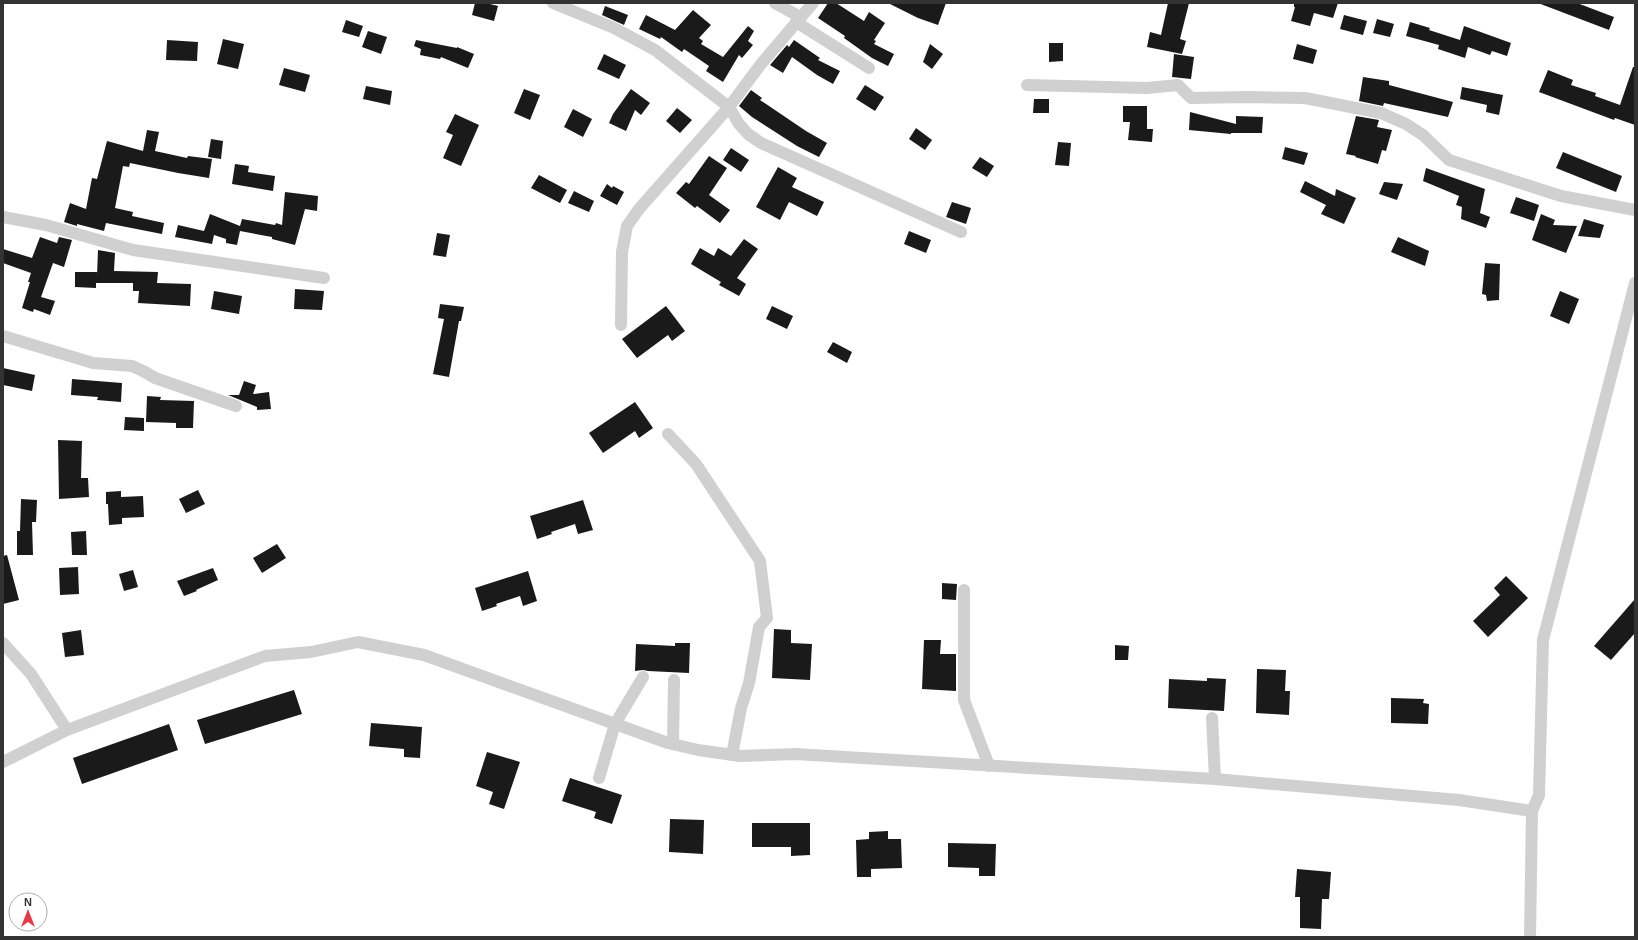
<svg xmlns="http://www.w3.org/2000/svg" width="1638" height="940" font-family="Arial,sans-serif">
	<rect width="100%" height="100%" fill="#fff"/>
	<g fill="#1a1a1a">
		<path d="M 475,3 L 486,3 L 498,6 L 494,21 L 472,15 Z"/>
		<path d="M 828,3 L 836,3 L 864,21 L 869,12 L 885,23 L 874,40 L 876,41 L 874,44 L 894,54 L 888,66 L 872,58 L 844,38 L 845,36 L 818,18 Z"/>
		<path d="M 888,3 L 946,3 L 938,25 L 918,18 Z"/>
		<path d="M 1168,3 L 1189,3 L 1180,39 L 1186,41 L 1182,54 L 1147,47 L 1150,32 L 1161,35 Z"/>
		<path d="M 1294,3 L 1338,3 L 1333,18 L 1314,13 L 1310,26 L 1291,21 L 1295,7 L 1294,7 Z"/>
		<path d="M 1538,3 L 1577,3 L 1614,17 L 1609,30 Z"/>
		<path d="M 605,6 L 628,15 L 624,25 L 602,15 Z"/>
		<path d="M 693,10 L 711,25 L 699,38 L 703,41 L 701,44 L 723,57 L 748,26 L 754,31 L 748,41 L 753,45 L 742,58 L 739,55 L 723,82 L 706,71 L 709,66 L 684,49 L 682,52 L 661,37 L 660,39 L 639,29 L 646,15 L 675,30 Z"/>
		<path d="M 1344,15 L 1367,21 L 1363,35 L 1340,29 Z"/>
		<path d="M 1377,19 L 1394,24 L 1390,37 L 1373,33 Z"/>
		<path d="M 346,20 L 363,26 L 359,37 L 342,32 Z"/>
		<path d="M 1410,22 L 1430,28 L 1429,30 L 1460,40 L 1464,26 L 1511,43 L 1507,56 L 1492,51 L 1490,55 L 1468,47 L 1465,58 L 1438,49 L 1439,45 L 1406,36 Z"/>
		<path d="M 368,31 L 387,37 L 381,54 L 362,47 Z"/>
		<path d="M 223,39 L 244,44 L 238,69 L 217,64 Z"/>
		<path d="M 167,40 L 198,42 L 197,61 L 166,60 Z"/>
		<path d="M 416,40 L 457,48 L 457,47 L 474,54 L 468,68 L 441,57 L 440,59 L 420,55 L 421,49 L 414,46 Z"/>
		<path d="M 794,40 L 820,58 L 818,60 L 840,71 L 833,84 L 817,75 L 792,57 L 783,73 L 770,65 L 787,45 L 789,47 Z"/>
		<path d="M 1049,43 L 1063,43 L 1063,61 L 1049,62 Z"/>
		<path d="M 930,44 L 943,54 L 932,69 L 923,62 Z"/>
		<path d="M 1297,44 L 1317,50 L 1313,64 L 1293,59 Z"/>
		<path d="M 604,54 L 626,65 L 619,79 L 597,69 Z"/>
		<path d="M 1174,54 L 1194,57 L 1191,79 L 1172,77 Z"/>
		<path d="M 1633,67 L 1635,67 L 1635,125 L 1615,118 L 1614,120 L 1539,92 L 1548,70 L 1573,80 L 1571,85 L 1596,93 L 1595,96 L 1620,105 Z"/>
		<path d="M 284,68 L 310,75 L 305,92 L 279,85 Z"/>
		<path d="M 1363,77 L 1389,81 L 1389,85 L 1453,102 L 1448,117 L 1384,103 L 1383,106 L 1359,101 Z"/>
		<path d="M 865,85 L 884,97 L 875,111 L 856,99 Z"/>
		<path d="M 366,86 L 392,91 L 390,105 L 363,99 Z"/>
		<path d="M 1462,87 L 1503,95 L 1499,115 L 1486,112 L 1487,105 L 1460,99 Z"/>
		<path d="M 524,89 L 540,95 L 530,120 L 514,113 Z"/>
		<path d="M 631,89 L 650,103 L 641,115 L 635,110 L 626,131 L 609,123 L 613,114 Z"/>
		<path d="M 751,90 L 762,98 L 760,100 L 806,131 L 827,143 L 819,157 L 797,146 L 752,117 L 739,106 Z"/>
		<path d="M 1034,99 L 1049,99 L 1049,113 L 1033,113 Z"/>
		<path d="M 1123,106 L 1147,106 L 1147,129 L 1153,129 L 1152,142 L 1128,140 L 1130,122 L 1123,122 Z"/>
		<path d="M 677,108 L 692,120 L 680,133 L 666,121 Z"/>
		<path d="M 573,109 L 592,119 L 583,137 L 564,127 Z"/>
		<path d="M 1190,112 L 1236,124 L 1236,116 L 1263,117 L 1262,133 L 1231,133 L 1231,134 L 1189,130 Z"/>
		<path d="M 455,114 L 479,125 L 461,166 L 443,158 L 453,135 L 446,132 Z"/>
		<path d="M 1356,116 L 1379,120 L 1377,127 L 1392,130 L 1386,151 L 1382,150 L 1378,164 L 1355,157 L 1356,156 L 1346,154 Z"/>
		<path d="M 916,128 L 932,140 L 925,150 L 909,139 Z"/>
		<path d="M 147,130 L 159,132 L 155,151 L 187,158 L 188,156 L 212,159 L 209,178 L 178,173 L 130,163 L 129,167 L 123,166 L 115,208 L 133,212 L 132,216 L 164,223 L 162,234 L 106,223 L 104,231 L 77,224 L 77,226 L 64,222 L 70,203 L 86,209 L 92,178 L 97,179 L 107,141 L 143,151 Z"/>
		<path d="M 211,139 L 223,141 L 221,159 L 208,157 Z"/>
		<path d="M 1058,142 L 1071,143 L 1069,166 L 1055,165 Z"/>
		<path d="M 1285,147 L 1308,153 L 1304,165 L 1282,159 Z"/>
		<path d="M 731,148 L 749,160 L 741,172 L 723,160 Z"/>
		<path d="M 1563,152 L 1622,176 L 1616,192 L 1556,168 Z"/>
		<path d="M 709,156 L 727,168 L 709,195 L 730,210 L 720,223 L 697,206 L 695,208 L 676,193 L 686,182 L 689,184 Z"/>
		<path d="M 980,157 L 994,166 L 987,177 L 972,168 Z"/>
		<path d="M 235,164 L 249,166 L 248,172 L 275,176 L 273,191 L 232,184 Z"/>
		<path d="M 778,167 L 797,178 L 792,187 L 824,202 L 817,216 L 789,202 L 780,220 L 756,207 Z"/>
		<path d="M 1426,168 L 1485,189 L 1480,213 L 1490,217 L 1486,228 L 1461,219 L 1462,207 L 1456,205 L 1459,196 L 1423,181 Z"/>
		<path d="M 539,175 L 567,190 L 560,203 L 531,188 Z"/>
		<path d="M 1305,181 L 1335,196 L 1336,189 L 1356,198 L 1344,224 L 1321,214 L 1326,205 L 1300,192 Z"/>
		<path d="M 1384,182 L 1403,184 L 1397,200 L 1379,194 Z"/>
		<path d="M 607,184 L 612,188 L 613,186 L 624,192 L 617,205 L 600,196 Z"/>
		<path d="M 574,191 L 594,201 L 589,212 L 568,203 Z"/>
		<path d="M 285,192 L 318,196 L 317,211 L 305,209 L 295,245 L 272,239 L 272,237 L 240,231 L 237,245 L 226,243 L 226,239 L 214,235 L 212,244 L 175,237 L 178,225 L 204,231 L 210,214 L 240,226 L 242,219 L 275,225 L 276,223 L 282,225 Z"/>
		<path d="M 1516,197 L 1539,205 L 1534,221 L 1510,213 Z"/>
		<path d="M 952,202 L 971,208 L 966,224 L 946,217 Z"/>
		<path d="M 1541,214 L 1555,220 L 1553,225 L 1577,226 L 1566,253 L 1532,240 Z"/>
		<path d="M 1584,219 L 1604,225 L 1600,238 L 1578,236 Z"/>
		<path d="M 909,231 L 931,240 L 926,253 L 904,244 Z"/>
		<path d="M 437,233 L 450,235 L 446,257 L 433,255 Z"/>
		<path d="M 40,237 L 57,243 L 59,237 L 72,240 L 64,267 L 53,263 L 41,297 L 55,301 L 50,315 L 34,309 L 33,312 L 22,308 L 30,282 L 28,282 L 31,273 L 3,263 L 3,249 L 32,258 Z"/>
		<path d="M 1398,237 L 1429,251 L 1425,266 L 1391,252 Z"/>
		<path d="M 744,239 L 758,249 L 737,278 L 746,284 L 739,296 L 719,285 L 721,282 L 691,264 L 700,248 L 714,256 L 718,248 L 731,256 Z"/>
		<path d="M 98,250 L 115,253 L 114,271 L 158,272 L 157,283 L 191,284 L 190,306 L 138,303 L 139,291 L 133,291 L 133,283 L 96,283 L 96,288 L 75,287 L 75,272 L 97,272 L 97,276 Z"/>
		<path d="M 1485,263 L 1500,264 L 1499,300 L 1487,301 L 1486,295 L 1482,294 Z"/>
		<path d="M 295,289 L 324,291 L 322,310 L 294,309 Z"/>
		<path d="M 214,291 L 242,296 L 239,314 L 211,309 Z"/>
		<path d="M 1560,291 L 1579,299 L 1569,324 L 1550,316 Z"/>
		<path d="M 440,304 L 464,307 L 461,321 L 459,321 L 449,377 L 433,374 L 444,319 L 438,318 Z"/>
		<path d="M 666,306 L 685,331 L 672,341 L 668,335 L 637,358 L 622,339 Z"/>
		<path d="M 772,306 L 793,316 L 787,329 L 766,319 Z"/>
		<path d="M 833,342 L 852,352 L 847,363 L 827,352 Z"/>
		<path d="M 3,368 L 35,375 L 32,391 L 3,385 Z"/>
		<path d="M 72,379 L 122,383 L 121,402 L 97,400 L 98,397 L 71,395 Z"/>
		<path d="M 244,381 L 256,385 L 253,394 L 269,392 L 271,409 L 257,410 L 257,407 L 228,395 L 239,395 Z"/>
		<path d="M 147,396 L 161,397 L 160,400 L 194,401 L 193,428 L 176,428 L 176,423 L 146,422 Z"/>
		<path d="M 635,402 L 653,428 L 639,438 L 635,431 L 603,453 L 589,433 Z"/>
		<path d="M 125,417 L 144,418 L 144,431 L 124,430 Z"/>
		<path d="M 58,440 L 82,441 L 81,478 L 88,478 L 89,497 L 59,499 Z"/>
		<path d="M 198,490 L 205,504 L 186,513 L 179,499 Z"/>
		<path d="M 121,491 L 121,497 L 143,496 L 144,517 L 122,518 L 122,524 L 109,525 L 108,504 L 106,504 L 106,492 Z"/>
		<path d="M 21,499 L 37,500 L 36,522 L 32,522 L 33,555 L 17,555 L 17,531 L 20,531 Z"/>
		<path d="M 583,500 L 593,530 L 578,534 L 575,524 L 551,532 L 552,534 L 537,539 L 530,516 Z"/>
		<path d="M 86,531 L 87,555 L 72,555 L 71,532 Z"/>
		<path d="M 277,544 L 286,558 L 262,573 L 253,558 Z"/>
		<path d="M 7,555 L 19,600 L 3,604 L 3,556 Z"/>
		<path d="M 78,567 L 79,594 L 60,595 L 59,568 Z"/>
		<path d="M 213,568 L 218,580 L 196,590 L 197,591 L 184,596 L 177,581 Z"/>
		<path d="M 133,570 L 138,587 L 124,591 L 119,574 Z"/>
		<path d="M 528,571 L 537,601 L 523,606 L 520,596 L 496,604 L 497,606 L 482,611 L 475,588 Z"/>
		<path d="M 1506,576 L 1528,598 L 1488,637 L 1473,621 L 1500,595 L 1494,588 Z"/>
		<path d="M 942,583 L 957,584 L 956,600 L 942,599 Z"/>
		<path d="M 1635,599 L 1635,633 L 1611,660 L 1594,646 Z"/>
		<path d="M 774,629 L 791,630 L 791,643 L 812,644 L 810,680 L 772,678 Z"/>
		<path d="M 81,630 L 84,655 L 65,657 L 62,633 Z"/>
		<path d="M 924,640 L 941,640 L 940,654 L 956,654 L 956,691 L 922,689 Z"/>
		<path d="M 675,643 L 690,643 L 689,673 L 648,671 L 643,670 L 635,671 L 636,644 L 675,646 Z"/>
		<path d="M 1115,645 L 1129,646 L 1128,660 L 1115,660 Z"/>
		<path d="M 1257,669 L 1286,670 L 1285,691 L 1290,691 L 1289,715 L 1256,713 Z"/>
		<path d="M 1207,678 L 1226,679 L 1224,711 L 1168,708 L 1169,679 L 1207,681 Z"/>
		<path d="M 294,690 L 302,714 L 205,744 L 197,720 Z"/>
		<path d="M 1391,698 L 1424,699 L 1423,703 L 1429,704 L 1428,724 L 1391,723 Z"/>
		<path d="M 371,723 L 422,727 L 420,758 L 404,757 L 404,749 L 369,746 Z"/>
		<path d="M 169,724 L 178,750 L 82,784 L 73,758 Z"/>
		<path d="M 487,752 L 520,762 L 504,809 L 489,804 L 493,792 L 476,786 Z"/>
		<path d="M 570,778 L 622,795 L 612,824 L 594,818 L 596,812 L 562,801 Z"/>
		<path d="M 670,819 L 704,820 L 703,854 L 669,852 Z"/>
		<path d="M 752,823 L 810,823 L 810,855 L 791,856 L 791,847 L 752,847 Z"/>
		<path d="M 888,831 L 888,839 L 901,839 L 902,868 L 871,869 L 871,877 L 857,877 L 856,840 L 869,839 L 869,832 Z"/>
		<path d="M 948,843 L 996,844 L 995,876 L 979,876 L 979,868 L 948,867 Z"/>
		<path d="M 1297,869 L 1331,872 L 1329,899 L 1322,899 L 1321,929 L 1300,928 L 1300,897 L 1295,897 Z"/>
	</g>
	<g fill="none" stroke-linecap="round" stroke-linejoin="round">
		<g stroke="#d0d0d0" stroke-width="12">
			<path d="M 553,3 L 614,28 L 655,50 L 729,107 L 739,124 L 748,134 L 761,143 L 961,232"/>
			<path d="M 775,3 L 800,17"/>
			<path d="M 796,22 L 869,68"/>
			<path d="M 1027,85 L 1147,88 L 1178,85 L 1191,98 L 1248,97 L 1305,98 L 1381,113 L 1406,124 L 1423,135 L 1449,160 L 1561,196 L 1635,210"/>
			<path d="M 3,217 L 46,225 L 133,250 L 324,278"/>
			<path d="M 621,325 L 622,252 L 627,226 L 639,209 L 729,107 L 761,64 L 813,3"/>
			<path d="M 3,336 L 93,363 L 132,366 L 145,372 L 155,378 L 236,406"/>
			<path d="M 668,434 L 696,464 L 760,561 L 767,618 L 759,627 L 749,683 L 741,708 L 732,755"/>
			<path d="M 964,590 L 964,700 L 989,766"/>
			<path d="M 3,643 L 31,674 L 67,730"/>
			<path d="M 1212,718 L 1215,779"/>
			<path d="M 673,744 L 674,680"/>
			<path d="M 3,762 L 67,730 L 265,656 L 311,652 L 358,642 L 424,655 L 668,743 L 698,750 L 740,756 L 795,754 L 1215,779 L 1459,800 L 1532,811"/>
			<path d="M 599,778 L 615,724 L 643,677"/>
			<path d="M 1530,937 L 1532,811 L 1539,795 L 1543,640 L 1635,283"/>
		</g>
	</g>
	<rect width="1638" height="940" fill="none" stroke="#333333" stroke-width="8"/>
	<g transform="translate(28 912)"><circle r="19" fill="#ffffff" stroke="#adadad"/>
	<path d="M0-3L7 15L0 10L-7 15Z" fill="#e63946"/>
	<text y="-6" font-size="11" font-weight="bold" text-anchor="middle" fill="#333333">N</text>
	</g>
</svg>
